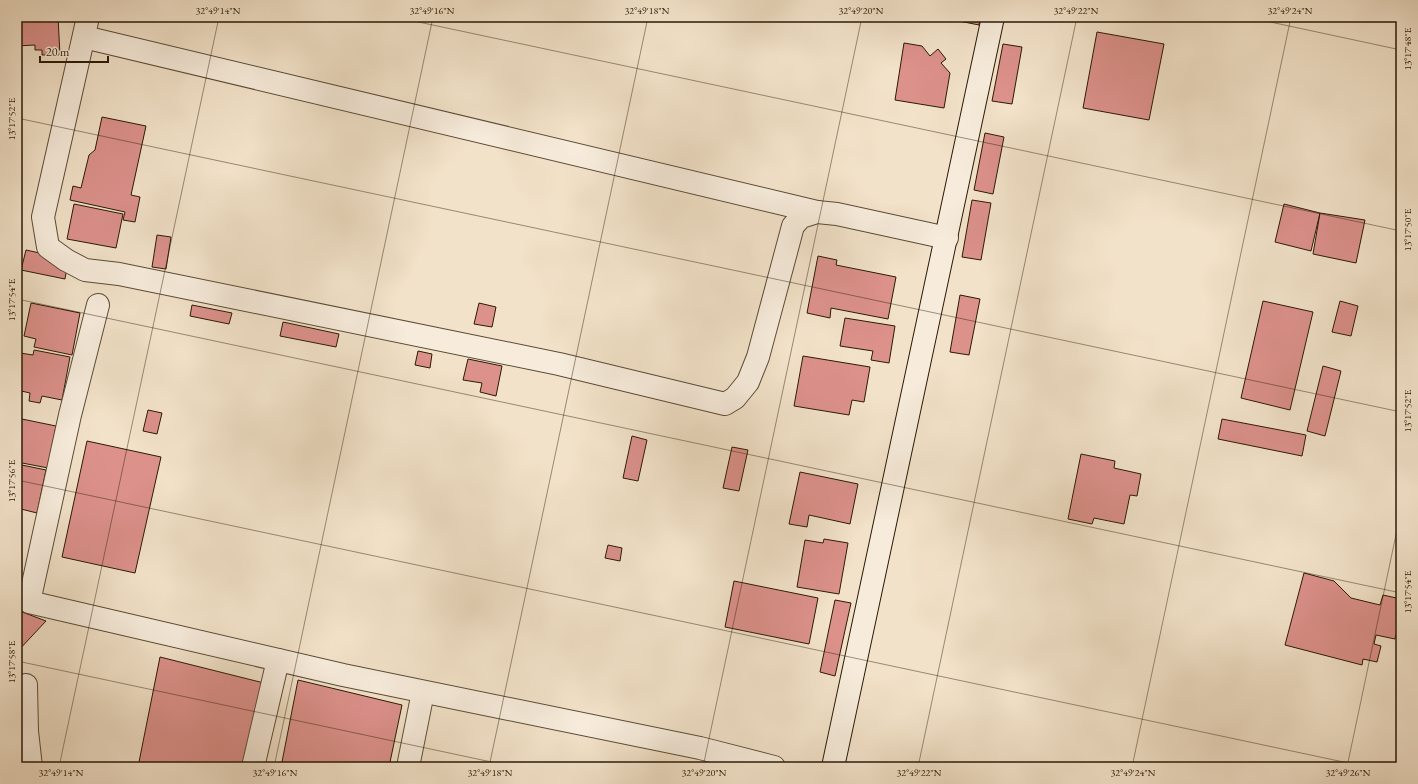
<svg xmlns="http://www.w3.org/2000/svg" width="1418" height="784" font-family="'EB Garamond',serif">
	<rect width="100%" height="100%" fill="#f2e2c9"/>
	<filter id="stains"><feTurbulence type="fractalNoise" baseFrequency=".005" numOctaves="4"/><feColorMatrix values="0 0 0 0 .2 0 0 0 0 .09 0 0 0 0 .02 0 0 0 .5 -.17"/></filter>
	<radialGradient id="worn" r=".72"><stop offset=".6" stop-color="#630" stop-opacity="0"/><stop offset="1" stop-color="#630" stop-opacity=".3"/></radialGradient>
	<g fill="#dc918b" stroke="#2a1a06">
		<path d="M 17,17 L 58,17 L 60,55 L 42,55 L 42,50 L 35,50 L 35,45 L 17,46 Z"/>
		<path d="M 950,17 L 980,17 L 979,25 L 949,19 Z"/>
		<path d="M 1097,32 L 1164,44 L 1149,120 L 1083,108 Z"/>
		<path d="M 904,43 L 922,46 L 930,56 L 938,49 L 946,59 L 941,63 L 950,73 L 944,108 L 895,100 Z"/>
		<path d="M 1003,44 L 1022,47 L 1012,104 L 992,101 Z"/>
		<path d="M 102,117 L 146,126 L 131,195 L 140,197 L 135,222 L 123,220 L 125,212 L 70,200 L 73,186 L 81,188 L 89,155 L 95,150 Z"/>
		<path d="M 985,133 L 1004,137 L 993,194 L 974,190 Z"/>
		<path d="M 972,200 L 991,203 L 981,260 L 962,257 Z"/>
		<path d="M 74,204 L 123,214 L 116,248 L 67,239 Z"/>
		<path d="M 1284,204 L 1320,213 L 1311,251 L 1275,242 Z"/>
		<path d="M 1320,213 L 1365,220 L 1356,263 L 1313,254 Z"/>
		<path d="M 157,235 L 171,237 L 166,269 L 152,267 Z"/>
		<path d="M 26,250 L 53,256 L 67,267 L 65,279 L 21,270 Z"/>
		<path d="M 818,256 L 837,260 L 836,265 L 896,277 L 888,319 L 831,308 L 830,318 L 807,313 Z"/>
		<path d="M 960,295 L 980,299 L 969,355 L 950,352 Z"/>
		<path d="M 1263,301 L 1313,312 L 1290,410 L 1241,398 Z"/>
		<path d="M 1340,301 L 1358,306 L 1351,336 L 1332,332 Z"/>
		<path d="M 31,303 L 80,313 L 72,355 L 34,347 L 36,339 L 24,336 Z"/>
		<path d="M 479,303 L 496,307 L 492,327 L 474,324 Z"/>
		<path d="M 192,305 L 232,313 L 229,324 L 190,316 Z"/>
		<path d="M 845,318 L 895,326 L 889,363 L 871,360 L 873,351 L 840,346 Z"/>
		<path d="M 283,322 L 339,334 L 336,347 L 280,336 Z"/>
		<path d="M 34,350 L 70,357 L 62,400 L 42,396 L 40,403 L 29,401 L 30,393 L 17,390 L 17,368 L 20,353 L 33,355 Z"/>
		<path d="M 418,351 L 432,354 L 430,368 L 415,365 Z"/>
		<path d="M 803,356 L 870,367 L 864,402 L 852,400 L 849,415 L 794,406 Z"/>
		<path d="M 468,359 L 502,366 L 496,396 L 480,392 L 482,383 L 463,380 Z"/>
		<path d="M 1323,366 L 1341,371 L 1325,436 L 1307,431 Z"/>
		<path d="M 148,410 L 162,413 L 157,434 L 143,431 Z"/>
		<path d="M 17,418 L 56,426 L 48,468 L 17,462 Z"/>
		<path d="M 1222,419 L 1306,435 L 1302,456 L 1218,439 Z"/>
		<path d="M 632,436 L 647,440 L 638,481 L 623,478 Z"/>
		<path d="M 87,441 L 161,457 L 135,573 L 62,557 Z"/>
		<path d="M 732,447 L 748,450 L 739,491 L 723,488 Z"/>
		<path d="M 1081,454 L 1115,461 L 1114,468 L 1141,474 L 1137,496 L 1130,495 L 1124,524 L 1094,518 L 1092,524 L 1068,519 Z"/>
		<path d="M 17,464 L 46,470 L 37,513 L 17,508 L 17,510 Z"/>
		<path d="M 800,472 L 858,484 L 850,524 L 809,515 L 807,527 L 789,524 Z"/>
		<path d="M 824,539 L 848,543 L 839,594 L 797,587 L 805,540 L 823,543 Z"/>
		<path d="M 608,545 L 622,548 L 620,561 L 605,558 Z"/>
		<path d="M 1304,573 L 1334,581 L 1351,598 L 1380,605 L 1383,595 L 1401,599 L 1401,615 L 1395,639 L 1376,635 L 1374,644 L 1381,646 L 1377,662 L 1363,659 L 1362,665 L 1285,645 Z"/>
		<path d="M 734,581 L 818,598 L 809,644 L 725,627 Z"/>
		<path d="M 835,600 L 851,603 L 835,676 L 820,672 Z"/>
		<path d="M 17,610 L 46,621 L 17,652 Z"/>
		<path d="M 160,657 L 272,685 L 253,767 L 138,767 Z"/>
		<path d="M 298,680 L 402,705 L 389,767 L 281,767 Z"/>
	</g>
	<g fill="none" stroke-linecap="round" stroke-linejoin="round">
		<g stroke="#5c4c37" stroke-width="24">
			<g id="minor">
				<path d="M 88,17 L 43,217 L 48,247 L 66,260 L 85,270 L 119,274 L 559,364 L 725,404 L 735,398 L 748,382 L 758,357 L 793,226 L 801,217 L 817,212 L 837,214 L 947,238"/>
				<path d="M 84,37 L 817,212"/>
				<path d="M 98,305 L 70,415 L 29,602 L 343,675 L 700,748 L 774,767"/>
				<path d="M 26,685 L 27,731 L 31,767"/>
				<path d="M 253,767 L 278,660"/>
				<path d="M 408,767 L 423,692"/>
			</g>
		</g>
		<g stroke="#2a1a06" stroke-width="24">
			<path id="secondary" d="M 833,767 L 993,17"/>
		</g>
		<use href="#minor" stroke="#f7ecdc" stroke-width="22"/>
		<use href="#secondary" stroke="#f7ecdc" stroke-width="22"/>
	</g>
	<path fill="none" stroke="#2a1a06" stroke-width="1" stroke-opacity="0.45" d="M 395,17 L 1401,231M 1247,17 L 1401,50M 17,118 L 1401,412M 17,299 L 1401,593M 17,480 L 1367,767M 17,661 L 515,767M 59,767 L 219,17M 274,767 L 433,17M 489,767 L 648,17M 703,767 L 862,17M 918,767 L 1077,17M 1132,767 L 1291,17M 1347,767 L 1401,511"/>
	<rect width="1418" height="784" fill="none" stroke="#f2e2c9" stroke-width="44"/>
	<path d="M40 56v6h68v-6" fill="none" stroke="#2a1a06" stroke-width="2"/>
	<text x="46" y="56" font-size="12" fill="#2a1a06" stroke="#f7ecdc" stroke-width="3" paint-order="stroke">20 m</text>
	<rect x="22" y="22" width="1374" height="740" fill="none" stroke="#2a1a06" stroke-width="1.5"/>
	<g font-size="10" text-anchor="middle" fill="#2a1a06">
		<text x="218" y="14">32°49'14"N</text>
		<text x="432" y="14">32°49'16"N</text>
		<text x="647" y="14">32°49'18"N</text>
		<text x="861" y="14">32°49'20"N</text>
		<text x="1076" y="14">32°49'22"N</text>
		<text x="1290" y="14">32°49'24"N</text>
		<text transform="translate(1407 49) rotate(-90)" y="4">13°17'48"E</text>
		<text transform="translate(11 119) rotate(-90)" y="4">13°17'52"E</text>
		<text transform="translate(1407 230) rotate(-90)" y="4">13°17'50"E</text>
		<text transform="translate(11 300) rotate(-90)" y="4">13°17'54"E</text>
		<text transform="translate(1407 411) rotate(-90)" y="4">13°17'52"E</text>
		<text transform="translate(11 481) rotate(-90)" y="4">13°17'56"E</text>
		<text transform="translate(1407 592) rotate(-90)" y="4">13°17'54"E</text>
		<text transform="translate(11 662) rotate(-90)" y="4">13°17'58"E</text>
		<text x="61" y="776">32°49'14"N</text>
		<text x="275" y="776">32°49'16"N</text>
		<text x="490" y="776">32°49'18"N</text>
		<text x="704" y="776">32°49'20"N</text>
		<text x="919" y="776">32°49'22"N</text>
		<text x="1133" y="776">32°49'24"N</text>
		<text x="1348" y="776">32°49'26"N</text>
	</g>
	<rect width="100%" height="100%" filter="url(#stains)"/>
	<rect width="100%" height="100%" fill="url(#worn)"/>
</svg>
